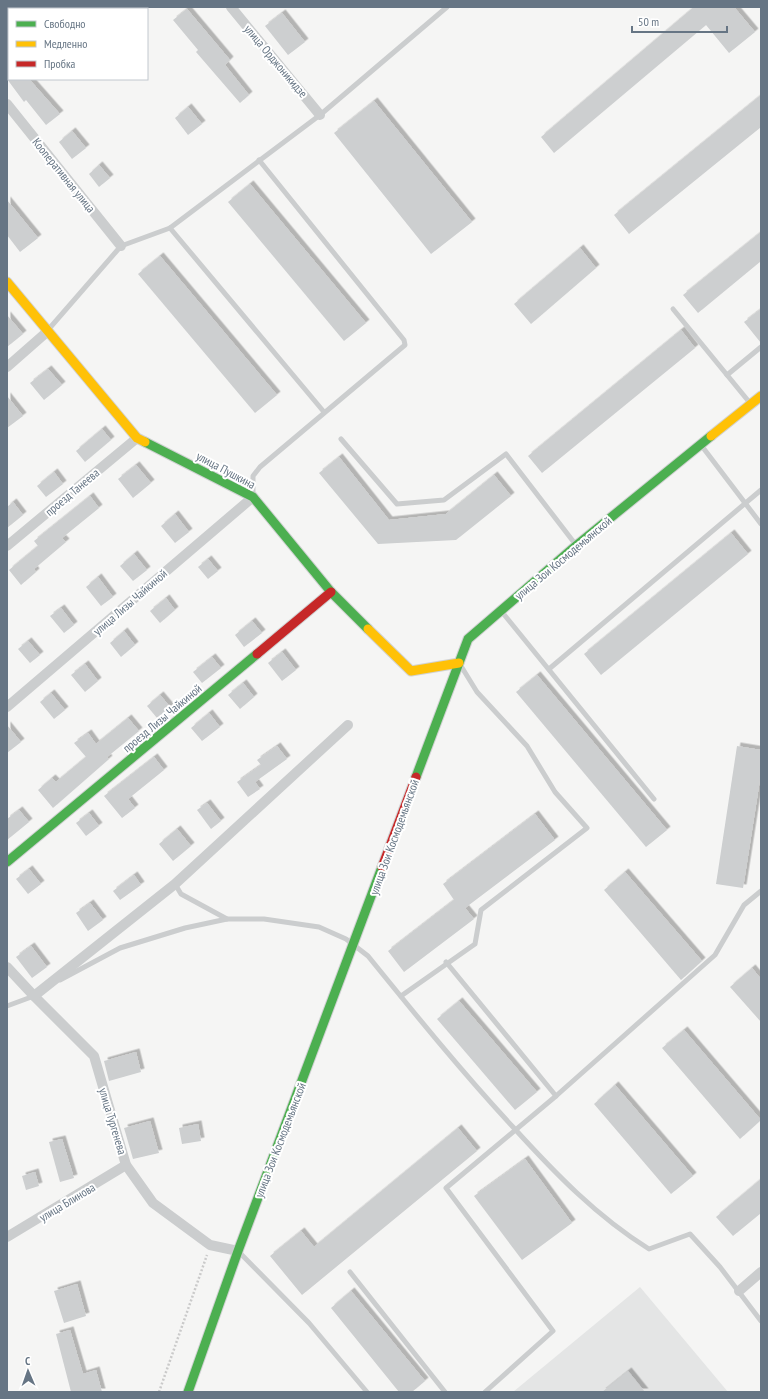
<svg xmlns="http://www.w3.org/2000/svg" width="768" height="1399" font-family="'PT Sans Narrow',sans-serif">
	<defs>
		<filter id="shadow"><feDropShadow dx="3.5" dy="-3.5" stdDeviation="0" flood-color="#0004"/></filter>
	</defs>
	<rect width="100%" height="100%" fill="#f5f5f4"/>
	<path fill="#e4e5e5" d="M 640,1287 L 728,1392 L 513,1392 Z"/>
	<g fill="#cdcfd0" filter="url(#shadow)">
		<path d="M 694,7 L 734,7 L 755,32 L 729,53 L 706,25 L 554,153 L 541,137 Z"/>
		<path d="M 187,9 L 230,60 L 225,65 L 249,95 L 240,103 L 196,52 L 198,50 L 173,20 Z"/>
		<path d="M 282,13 L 305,42 L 288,55 L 265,26 Z"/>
		<path d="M 7,79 L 29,79 L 60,114 L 46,125 L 26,100 L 24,102 Z"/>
		<path d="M 761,95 L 761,127 L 629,234 L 614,215 Z"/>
		<path d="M 374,101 L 472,222 L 431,254 L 334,133 Z"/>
		<path d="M 188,107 L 202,124 L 188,135 L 175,118 Z"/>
		<path d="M 72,131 L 86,148 L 72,159 L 59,142 Z"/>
		<path d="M 99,165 L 110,178 L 99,187 L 89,174 Z"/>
		<path d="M 250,184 L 366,323 L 344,341 L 228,202 Z"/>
		<path d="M 7,200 L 38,238 L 20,252 L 7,235 Z"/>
		<path d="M 761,232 L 761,261 L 698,313 L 683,295 Z"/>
		<path d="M 580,248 L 596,268 L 531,324 L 514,304 Z"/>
		<path d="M 160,256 L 277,395 L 255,413 L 138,274 Z"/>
		<path d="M 761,309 L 761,343 L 744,322 Z"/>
		<path d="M 7,315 L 23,334 L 7,347 Z"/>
		<path d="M 681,330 L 695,348 L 542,473 L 528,456 Z"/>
		<path d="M 48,369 L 62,385 L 44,400 L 30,383 Z"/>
		<path d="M 7,396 L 23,416 L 7,428 Z"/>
		<path d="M 102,429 L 111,440 L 85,462 L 76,451 Z"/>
		<path d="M 339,457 L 389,520 L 446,514 L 494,475 L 511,496 L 456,540 L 378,544 L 319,473 Z"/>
		<path d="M 136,465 L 151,483 L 133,498 L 118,479 Z"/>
		<path d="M 54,472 L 63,484 L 46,497 L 37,486 Z"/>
		<path d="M 90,496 L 99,508 L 62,538 L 66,542 L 34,569 L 36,572 L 21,585 L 9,570 L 38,546 L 34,541 Z"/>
		<path d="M 13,502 L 23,515 L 7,528 L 7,507 Z"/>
		<path d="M 175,514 L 189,532 L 175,543 L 161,526 Z"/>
		<path d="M 731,533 L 748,554 L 601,675 L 584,654 Z"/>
		<path d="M 134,554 L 147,570 L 133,581 L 120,566 Z"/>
		<path d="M 208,559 L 218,571 L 208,579 L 198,567 Z"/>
		<path d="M 98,577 L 113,597 L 101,606 L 86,587 Z"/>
		<path d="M 166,598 L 175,610 L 160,623 L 150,611 Z"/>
		<path d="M 61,608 L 74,625 L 64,633 L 50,616 Z"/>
		<path d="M 252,621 L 262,633 L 244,647 L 235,635 Z"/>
		<path d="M 124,631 L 135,645 L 121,657 L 110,643 Z"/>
		<path d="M 28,641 L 40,655 L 30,663 L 18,649 Z"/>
		<path d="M 282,652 L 296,670 L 282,681 L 268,663 Z"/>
		<path d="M 212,657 L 221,668 L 202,683 L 193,672 Z"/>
		<path d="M 85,664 L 98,681 L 85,692 L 71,675 Z"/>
		<path d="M 537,675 L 667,830 L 646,847 L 516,692 Z"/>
		<path d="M 243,683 L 254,697 L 240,709 L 228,695 Z"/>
		<path d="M 51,693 L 65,710 L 54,719 L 40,702 Z"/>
		<path d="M 160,695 L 171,708 L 157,718 L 147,706 Z"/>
		<path d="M 209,713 L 220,727 L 202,741 L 191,728 Z"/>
		<path d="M 128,718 L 139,731 L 107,757 L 109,759 L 53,808 L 38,790 L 52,778 L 56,782 L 86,757 L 74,743 L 88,733 L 96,744 Z"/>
		<path d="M 7,725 L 21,742 L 7,753 Z"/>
		<path d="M 277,746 L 287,759 L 255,782 L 260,789 L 248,797 L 237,782 L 261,765 L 257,760 Z"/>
		<path d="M 737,746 L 761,750 L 761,773 L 743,888 L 716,884 Z"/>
		<path d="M 154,757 L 164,770 L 128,799 L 135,808 L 122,818 L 104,796 Z"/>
		<path d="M 207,803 L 221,821 L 211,829 L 197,810 Z"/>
		<path d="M 19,810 L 29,822 L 7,840 L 7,819 Z"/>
		<path d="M 89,813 L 99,826 L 86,836 L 76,823 Z"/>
		<path d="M 535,814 L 555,840 L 465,908 L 474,919 L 404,972 L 388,951 L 454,900 L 443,884 Z"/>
		<path d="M 177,829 L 191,846 L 173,861 L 159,844 Z"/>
		<path d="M 29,869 L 41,884 L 28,894 L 16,879 Z"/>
		<path d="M 625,872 L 702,961 L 681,980 L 604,890 Z"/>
		<path d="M 134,875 L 141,885 L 120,900 L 113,891 Z"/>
		<path d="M 90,903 L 103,920 L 88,931 L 76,913 Z"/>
		<path d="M 31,946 L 47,967 L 32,978 L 16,957 Z"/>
		<path d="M 752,968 L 761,979 L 761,1022 L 730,987 Z"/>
		<path d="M 459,1001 L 537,1092 L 515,1110 L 437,1019 Z"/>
		<path d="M 684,1030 L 761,1120 L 740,1139 L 662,1048 Z"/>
		<path d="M 136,1052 L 141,1072 L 109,1081 L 104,1061 Z"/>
		<path d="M 615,1085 L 693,1176 L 671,1194 L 594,1104 Z"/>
		<path d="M 150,1121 L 159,1153 L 133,1159 L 124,1128 Z"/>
		<path d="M 198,1124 L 201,1141 L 182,1144 L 179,1128 Z"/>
		<path d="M 458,1128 L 477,1151 L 302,1295 L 270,1256 L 301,1231 L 314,1247 Z"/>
		<path d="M 62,1139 L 74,1178 L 60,1182 L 49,1142 Z"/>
		<path d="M 525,1159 L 572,1223 L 522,1260 L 474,1196 Z"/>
		<path d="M 35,1172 L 39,1186 L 26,1190 L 22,1176 Z"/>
		<path d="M 761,1179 L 761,1213 L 733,1236 L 716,1217 Z"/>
		<path d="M 77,1284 L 86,1316 L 64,1323 L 54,1291 Z"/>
		<path d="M 351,1291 L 425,1381 L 412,1392 L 399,1392 L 331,1308 Z"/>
		<path d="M 70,1330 L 83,1374 L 96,1370 L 102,1392 L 71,1392 L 56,1334 Z"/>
		<path d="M 628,1371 L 645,1392 L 602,1392 Z"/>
	</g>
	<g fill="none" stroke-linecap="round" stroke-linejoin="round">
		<g stroke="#d1d2d3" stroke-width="11">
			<g id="fast">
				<path d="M 145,442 L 253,497 L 331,592 L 368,629"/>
				<path d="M 416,777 L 468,639 L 577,545 L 711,436"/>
				<path d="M 7,862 L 257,654"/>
				<path d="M 188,1392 L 238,1251 L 382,867"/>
			</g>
		</g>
		<g stroke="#d1d2d3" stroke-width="11">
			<g id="slow">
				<path d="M 7,282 L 137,438 L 145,442"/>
				<path d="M 711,436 L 761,396"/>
				<path d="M 368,629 L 411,671 L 459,663"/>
			</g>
		</g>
		<g stroke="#d1d2d3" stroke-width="11">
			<g id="jam">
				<path d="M 257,654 L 331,592"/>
				<path d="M 382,867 L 416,777"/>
			</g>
		</g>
		<path stroke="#cacaca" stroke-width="2.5" stroke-dasharray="2 2" stroke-linecap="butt" d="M 159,1392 L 207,1255"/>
		<g stroke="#cbcdce" stroke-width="5">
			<path d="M 170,228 L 324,412"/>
			<path d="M 673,309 L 750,403"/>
			<path d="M 48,330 L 121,246 L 170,228 L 320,115 L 447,7"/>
			<path d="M 727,375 L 761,347"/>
			<path d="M 341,439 L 397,504 L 444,500 L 506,454 L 576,545"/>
			<path d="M 701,445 L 761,524"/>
			<path d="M 253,496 L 253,476 L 260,467 L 405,345 L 404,340 L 259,160"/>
			<path d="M 502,612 L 654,799"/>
			<path d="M 549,669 L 761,490"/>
			<path d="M 175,884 L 181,894 L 227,919 L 264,919 L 319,927 L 346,939 L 368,956 C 415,1014 462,1072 513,1127 C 554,1172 596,1216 649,1249 L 690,1234 L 720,1267 L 761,1321"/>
			<path d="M 446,962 L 556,1096"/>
			<path d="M 60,980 L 120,948 L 185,928 L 227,919"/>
			<path d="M 401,996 L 475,944 L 481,910 L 587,828 L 555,792 L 527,746 L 477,692 L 461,666"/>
			<path d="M 7,1006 L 34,996"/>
			<path d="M 239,1252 L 309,1323 L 367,1392"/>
			<path d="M 350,1272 L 445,1392"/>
			<path d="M 485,1392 L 553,1331 L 446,1188 L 556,1096 L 715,955 L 744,905 L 761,891"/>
		</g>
		<g stroke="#cbcdce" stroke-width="10">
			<path d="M 231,7 L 320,115"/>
			<path d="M 66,9 L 68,7"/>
			<path d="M 7,58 L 9,56"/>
			<path d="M 7,104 L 121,246"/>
			<path d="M 7,367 L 48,331"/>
			<path d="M 7,546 L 137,438"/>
			<path d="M 7,707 L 253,497"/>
			<path d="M 7,967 L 34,996 L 94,1056 L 126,1165 L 153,1203 L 210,1245 L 238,1251"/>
			<path d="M 34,996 L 175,884 L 348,725"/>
			<path d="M 7,1237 L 126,1165"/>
			<path d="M 739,1291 L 761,1272"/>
		</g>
		<use href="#fast" stroke="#4caf50" stroke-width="9"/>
		<use href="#slow" stroke="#ffc107" stroke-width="9"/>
		<use href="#jam" stroke="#c62828" stroke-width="9"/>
	</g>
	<g text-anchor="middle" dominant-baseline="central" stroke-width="4" stroke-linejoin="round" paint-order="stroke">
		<g font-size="12" fill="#667584" stroke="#fff">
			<text transform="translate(276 61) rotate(50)">улица Орджоникидзе</text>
			<text transform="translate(64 175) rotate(51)">Кооперативная улица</text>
			<text transform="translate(226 470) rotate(28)">улица Пушкина</text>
			<text transform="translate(72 492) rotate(-40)">проезд Танеева</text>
			<text transform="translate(563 558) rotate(-40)">улица Зои Космодемьянской</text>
			<text transform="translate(130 602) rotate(-41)">улица Лизы Чайкиной</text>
			<text transform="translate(162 718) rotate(-40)">проезд Лизы Чайкиной</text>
			<text transform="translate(394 837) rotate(-70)">улица Зои Космодемьянской</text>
			<text transform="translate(113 1121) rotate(73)">улица Тургенева</text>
			<text transform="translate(280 1140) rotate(-69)">улица Зои Космодемьянской</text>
			<text transform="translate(67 1202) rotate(-31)">улица Блинова</text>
		</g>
	</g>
	<rect width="768" height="1399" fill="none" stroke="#667584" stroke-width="16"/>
	<rect x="8" y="8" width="140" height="72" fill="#ffffff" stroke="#c2c8ce"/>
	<rect x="16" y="21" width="20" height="6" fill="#4caf50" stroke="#c2c8ce"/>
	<text x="44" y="28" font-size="12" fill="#667584">Свободно</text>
	<rect x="16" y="41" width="20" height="6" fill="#ffc107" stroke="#c2c8ce"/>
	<text x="44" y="48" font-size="12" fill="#667584">Медленно</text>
	<rect x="16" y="61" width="20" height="6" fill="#c62828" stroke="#c2c8ce"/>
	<text x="44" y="68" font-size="12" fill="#667584">Пробка</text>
	<g transform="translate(28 1371) rotate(358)" stroke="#ffffff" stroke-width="3" paint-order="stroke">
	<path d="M0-3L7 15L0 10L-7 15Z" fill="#667584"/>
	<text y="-6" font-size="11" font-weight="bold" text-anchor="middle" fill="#667584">С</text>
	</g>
	<path d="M632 26v6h95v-6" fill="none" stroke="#667584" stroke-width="2"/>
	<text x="638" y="26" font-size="12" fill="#667584" stroke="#ffffff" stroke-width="3" paint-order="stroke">50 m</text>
</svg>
